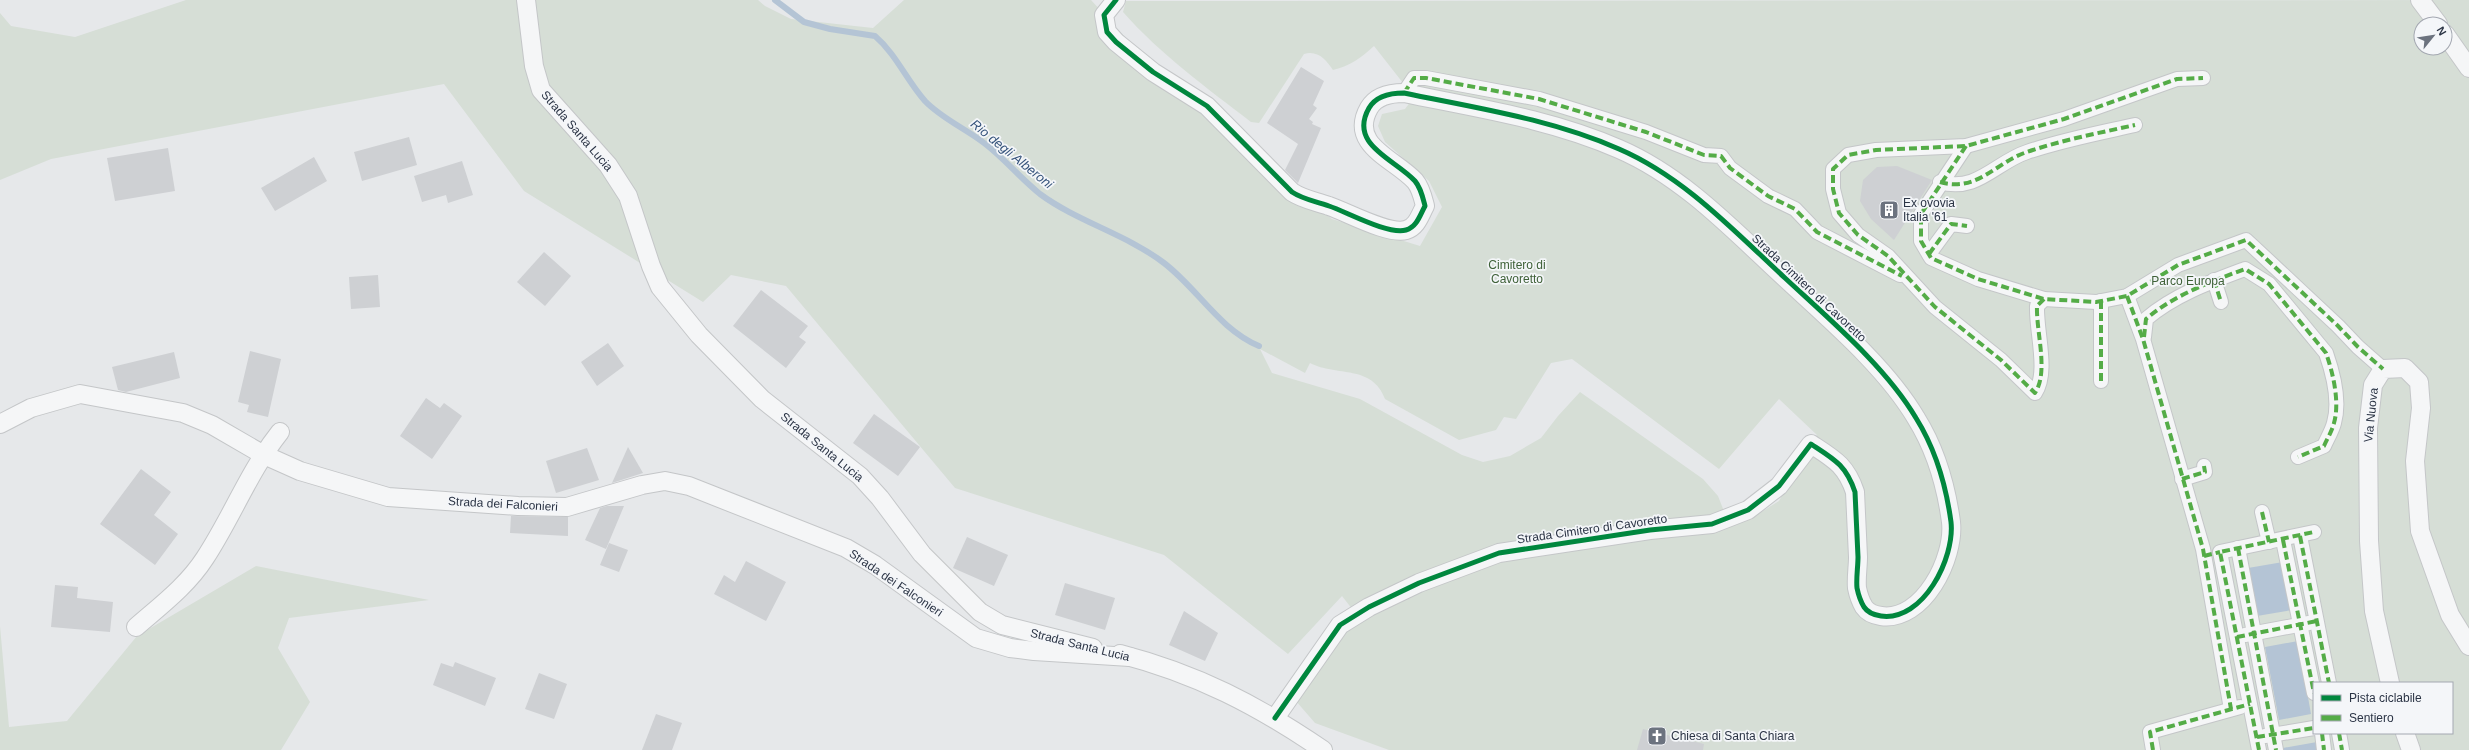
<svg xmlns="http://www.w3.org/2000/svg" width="2469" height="750" font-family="Helvetica,sans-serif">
	<rect width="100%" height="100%" fill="#e6e8ea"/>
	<g fill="#d6ded6" fill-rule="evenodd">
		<path d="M 186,0 L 758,0 L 765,6 L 791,19 L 873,28 L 904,0 L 1091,0 L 1148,62 L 1332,219 L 1420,246 L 1442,207 L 1429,181 L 1385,142 L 1378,126 L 1382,114 L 1405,109 L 1411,101 L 1403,83 L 1374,46 C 1361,58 1350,66 1333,70 C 1326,60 1318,50 1304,54 L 1259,123 L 1251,122 C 1207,88 1160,54 1123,12 L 1126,1 L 2469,0 L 2469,750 L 1389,750 L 1315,723 L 1289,693 L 1356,614 L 1342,596 L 1288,654 L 1164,555 L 955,488 L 786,286 L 731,275 L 703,302 L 524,191 L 444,84 L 51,159 L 0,180 L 0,13 L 11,26 L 75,37 ZM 2421,24 L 2445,24 L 2445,48 L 2421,48 ZM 1260,349 L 1305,373 L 1310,363 C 1337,377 1372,364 1385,399 L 1459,440 L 1496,430 L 1504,417 L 1516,419 L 1551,363 L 1572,359 L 1719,469 L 1779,399 L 1817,435 L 1779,501 L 1750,519 L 1729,524 L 1718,496 L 1703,479 L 1580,392 L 1558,416 L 1541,438 L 1510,456 L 1483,462 L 1462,455 L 1360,399 L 1272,373 ZM 2314,683 L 2452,683 L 2452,733 L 2314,733 Z"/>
		<path d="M 256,566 L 429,600 L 289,618 L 278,648 L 310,702 L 281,750 L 0,750 L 0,626 L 9,727 L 67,721 L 137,636 Z"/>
	</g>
	<g fill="#b4c4d5">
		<path d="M 2283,562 L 2292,610 L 2257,616 L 2248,568 Z"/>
		<path d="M 2298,641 L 2311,714 L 2279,720 L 2265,647 Z"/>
		<path d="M 2317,742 L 2319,750 L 2283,750 L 2283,748 Z"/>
	</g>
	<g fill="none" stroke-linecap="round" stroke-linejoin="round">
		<path stroke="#b4c4d5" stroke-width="6" d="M 775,0 L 804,22 L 830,29 L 875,36 C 896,54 907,81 925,101 C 941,118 966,129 984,143 C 1004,158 1020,178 1040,194 C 1078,222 1126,234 1164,263 C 1198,289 1219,329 1259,346"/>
	</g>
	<g fill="#ced0d3">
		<path d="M 1301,67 L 1324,81 L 1313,105 L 1317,108 L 1309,119 L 1313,122 L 1312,124 L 1321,128 L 1298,183 L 1285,170 L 1298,144 L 1267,123 Z"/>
		<path d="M 409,137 L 417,165 L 362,181 L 354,152 Z"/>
		<path d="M 168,148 L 175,191 L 115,201 L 107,158 Z"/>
		<path d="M 314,157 L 327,181 L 275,211 L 261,188 Z"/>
		<path d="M 462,161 L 473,195 L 448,203 L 446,195 L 422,202 L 414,176 Z"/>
		<path d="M 1897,166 L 1932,180 L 1894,240 L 1871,219 L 1860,201 L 1863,180 L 1877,167 Z"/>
		<path d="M 544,252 L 571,276 L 545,306 L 517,282 Z"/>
		<path d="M 378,275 L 380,307 L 351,309 L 349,277 Z"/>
		<path d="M 761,290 L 808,326 L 799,337 L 806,342 L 786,368 L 733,326 Z"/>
		<path d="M 608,343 L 624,366 L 597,386 L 581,362 Z"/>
		<path d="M 250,351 L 281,359 L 268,417 L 247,412 L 249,405 L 238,402 Z"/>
		<path d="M 174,352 L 180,378 L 126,392 L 118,390 L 112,367 Z"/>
		<path d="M 426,398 L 440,408 L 444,403 L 462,416 L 432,459 L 400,436 Z"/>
		<path d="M 874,414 L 920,447 L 898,476 L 853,443 Z"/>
		<path d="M 628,447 L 643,473 L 612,483 Z"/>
		<path d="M 587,448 L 599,480 L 556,493 L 546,461 Z"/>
		<path d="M 141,469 L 171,492 L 154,515 L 178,534 L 155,565 L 100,524 Z"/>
		<path d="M 607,506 L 624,506 L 606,549 L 585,540 L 600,508 Z"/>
		<path d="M 511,516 L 568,517 L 568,536 L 510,533 Z"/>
		<path d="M 967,537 L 1008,555 L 994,586 L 953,568 Z"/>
		<path d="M 609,543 L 628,550 L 619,572 L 600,565 Z"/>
		<path d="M 746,561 L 786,582 L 766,621 L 714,594 L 724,575 L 735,582 Z"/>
		<path d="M 1065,583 L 1115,598 L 1105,630 L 1055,615 Z"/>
		<path d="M 55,585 L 78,587 L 77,598 L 113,602 L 110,632 L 51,627 Z"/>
		<path d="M 1184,611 L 1218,633 L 1205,661 L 1169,645 Z"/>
		<path d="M 455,662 L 496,678 L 485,706 L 433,685 L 441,663 L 453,667 Z"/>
		<path d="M 539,673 L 567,684 L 554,719 L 525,709 Z"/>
		<path d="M 656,714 L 682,723 L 672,750 L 642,750 Z"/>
		<path d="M 1643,729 L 1704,744 L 1703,750 L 1637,750 Z"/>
	</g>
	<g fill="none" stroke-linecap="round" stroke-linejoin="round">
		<g stroke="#c4c6c8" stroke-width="16">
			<g id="pedestrian">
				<path d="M 1404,93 L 1414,78 L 1426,78 L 1539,99 L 1646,132 L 1704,155 L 1721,156 L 1730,168 L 1768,196 L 1795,209 L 1817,232 L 1900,275"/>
				<path d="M 1966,146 L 1921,214 L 1921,241 L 1931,258 L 1978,279 L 2044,299 L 2096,302 L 2127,296 L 2178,265 L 2246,240 L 2338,326 L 2358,347 L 2383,369"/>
				<path d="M 1940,182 C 1977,193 1996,162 2027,152 C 2062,140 2099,133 2135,125"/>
				<path d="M 1929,254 L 1951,224 L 1967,226"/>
				<path d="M 2214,280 L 2221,302"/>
				<path d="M 2127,296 L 2143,339 L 2203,549 L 2231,709"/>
				<path d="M 2044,299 L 2037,306 C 2036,332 2049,372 2035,393 L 2001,360 L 1935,307 L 1888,256 L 1858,235 L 1839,213 L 1833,189 L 1833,169 L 1848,155 L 1876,150 L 1966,146 L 2064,119 L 2177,79 L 2203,78"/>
				<path d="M 2101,301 L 2101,381"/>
				<path d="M 2144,337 L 2146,319 C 2174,295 2210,282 2245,269 L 2269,284 L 2326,353 C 2333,373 2340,402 2334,423 C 2332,431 2327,439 2324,446 L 2298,457"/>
				<path d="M 2182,479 L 2205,472 L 2204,466"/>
				<path d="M 2262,512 L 2269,542"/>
				<path d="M 2300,536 L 2329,683"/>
				<path d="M 2283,540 L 2314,693"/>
				<path d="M 2238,548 L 2276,750"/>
				<path d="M 2245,635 L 2309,623"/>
				<path d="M 2322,733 L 2324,750"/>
				<path d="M 2339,733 L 2342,750"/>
				<path d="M 2265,736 L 2314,728"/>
				<path d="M 2153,750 L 2150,732 L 2240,707"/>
				<path d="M 2259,750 L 2220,552 L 2314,532"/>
			</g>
		</g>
		<g stroke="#c4c6c8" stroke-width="20">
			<g id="minor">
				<path d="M 526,0 L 534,66 L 541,90 L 608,165 L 628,196 L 651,266 L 660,287 L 699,335 L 762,399 L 860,476 L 880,498 L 922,554 L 980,612 L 1002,625 L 1093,648"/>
				<path d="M 1116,0 L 1104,15 L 1107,32 L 1116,42 L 1153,72 L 1207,106 L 1292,192 C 1304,200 1316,201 1329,206 C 1347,212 1388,235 1406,230 C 1417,227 1420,215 1425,206 C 1423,198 1421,188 1415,181 C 1395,159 1348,145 1369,108 C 1376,96 1391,93 1404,93 C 1476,108 1551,119 1619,149 C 1684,177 1734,231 1785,278 C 1829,319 1886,367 1916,418 C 1936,450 1946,485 1951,522 C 1955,558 1923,622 1881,616 C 1874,615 1868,613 1864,607 C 1861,602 1858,593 1857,588 C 1856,578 1858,567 1858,557 C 1857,535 1856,514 1855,492 C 1846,465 1834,459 1811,444 L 1779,486 L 1748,510 L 1712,524 L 1650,530 L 1499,553 L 1419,583 L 1369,607 L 1340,625 L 1275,718"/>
				<path d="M 2420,0 L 2438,24"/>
				<path d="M 2445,34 L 2469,68"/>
				<path d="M 0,424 L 31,408 L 80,394 L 183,413 L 212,425 L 262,454 L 300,471 L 388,497 L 518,506 L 567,507 L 642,485 L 665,481 L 689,486 L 846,548 L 875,565 L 976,638 L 1010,648 L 1034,651 L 1130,657"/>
				<path d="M 136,627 C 160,606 187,586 205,558 C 232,517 249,471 280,432"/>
				<path d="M 1120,654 C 1197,674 1257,705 1323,750"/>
				<path d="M 2390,683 L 2374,611 L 2369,541 L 2368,428 L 2373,385 L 2383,369 L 2405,368 L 2419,382 L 2421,408 L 2415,461 L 2420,531 L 2450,615 L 2469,646"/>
				<path d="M 2405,733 L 2411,750"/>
			</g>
		</g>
		<use href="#pedestrian" stroke="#f5f6f7" stroke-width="14"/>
		<use href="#minor" stroke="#f5f6f7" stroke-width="18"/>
		<g stroke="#54ac47" stroke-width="4" stroke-dasharray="8 4" stroke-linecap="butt">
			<path d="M 1404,93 L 1414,78 L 1426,78 L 1539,99 L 1646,132 L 1704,155 L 1721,156 L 1730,168 L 1768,196 L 1795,209 L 1817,232 L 1902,276"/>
			<path d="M 1966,146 L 1921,214 L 1921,241 L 1931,258 L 1978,279 L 2044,299 L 2096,302 L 2127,296 L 2178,265 L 2246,240 L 2338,326 L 2358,347 L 2383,369"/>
			<path d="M 1940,182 C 1977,193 1996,162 2027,152 C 2062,140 2099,133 2135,125"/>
			<path d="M 1929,254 L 1951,224 L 1967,226"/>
			<path d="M 2214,280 L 2221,302"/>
			<path d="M 2127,296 L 2143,339 L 2203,549 L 2231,709"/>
			<path d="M 2044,299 L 2037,306 C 2036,332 2049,372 2035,393 L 2001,360 L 1935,307 L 1888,256 L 1858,235 L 1839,213 L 1833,189 L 1833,169 L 1848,155 L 1876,150 L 1966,146 L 2064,119 L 2177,79 L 2203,78"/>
			<path d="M 2101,301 L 2101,381"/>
			<path d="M 2144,337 L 2146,319 C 2174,295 2210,282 2245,269 L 2269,284 L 2326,353 C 2333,373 2340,402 2334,423 C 2332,431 2327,439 2324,446 L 2298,457"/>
			<path d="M 2182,479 L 2205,472 L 2204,466"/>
			<path d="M 2262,512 L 2269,542"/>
			<path d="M 2300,536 L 2329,683"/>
			<path d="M 2283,540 L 2314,693"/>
			<path d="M 2238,548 L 2276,750"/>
			<path d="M 2204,556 L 2220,552"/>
			<path d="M 2237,637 L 2317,621"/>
			<path d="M 2322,733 L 2324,750"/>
			<path d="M 2339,733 L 2342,750"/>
			<path d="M 2257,737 L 2314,728"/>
			<path d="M 2153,750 L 2150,732 L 2250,704"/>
			<path d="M 2259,750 L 2220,552 L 2314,532"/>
		</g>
		<g stroke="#f4f6f9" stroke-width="8">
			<path id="cycleway" d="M 1116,0 L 1104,15 L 1107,32 L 1116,42 L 1153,72 L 1207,106 L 1292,192 C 1304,200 1316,201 1329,206 C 1347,212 1388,235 1406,230 C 1417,227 1420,215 1425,206 C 1423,198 1421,188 1415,181 C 1395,159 1348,145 1369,108 C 1376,96 1391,93 1404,93 C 1476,108 1551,119 1619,149 C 1684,177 1734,231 1785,278 C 1829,319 1886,367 1916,418 C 1936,450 1946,485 1951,522 C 1955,558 1923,622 1881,616 C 1874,615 1868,613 1864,607 C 1861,602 1858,593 1857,588 C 1856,578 1858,567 1858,557 C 1857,535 1856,514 1855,492 C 1846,465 1834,459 1811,444 L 1779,486 L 1748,510 L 1712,524 L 1650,530 L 1499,553 L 1419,583 L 1369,607 L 1340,625 L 1275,718"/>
		</g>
		<use href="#cycleway" stroke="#00873e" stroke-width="5"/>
	</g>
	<defs>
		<g id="building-square" transform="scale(1)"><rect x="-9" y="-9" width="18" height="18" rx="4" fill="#6c737f" stroke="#f4f6f9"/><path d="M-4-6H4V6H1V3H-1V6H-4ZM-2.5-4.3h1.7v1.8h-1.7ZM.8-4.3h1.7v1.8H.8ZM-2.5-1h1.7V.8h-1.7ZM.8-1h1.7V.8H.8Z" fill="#fff"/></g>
		<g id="church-square" transform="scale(1)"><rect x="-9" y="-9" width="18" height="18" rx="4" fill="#6c737f" stroke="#f4f6f9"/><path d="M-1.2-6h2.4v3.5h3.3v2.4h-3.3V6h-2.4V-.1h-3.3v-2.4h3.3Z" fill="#fff"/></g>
	</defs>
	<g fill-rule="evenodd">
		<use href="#building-square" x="1889" y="210"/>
		<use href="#church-square" x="1657" y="736"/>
	</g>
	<g text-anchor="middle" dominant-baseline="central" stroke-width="3.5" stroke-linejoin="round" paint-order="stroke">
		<g font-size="12" fill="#2b3445" stroke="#f4f6f9">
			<text transform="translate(577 131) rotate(49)">Strada Santa Lucia</text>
			<text transform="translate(1809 288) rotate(43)">Strada Cimitero di Cavoretto</text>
			<text transform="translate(2371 415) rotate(-84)">Via Nuova</text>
			<text transform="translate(822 447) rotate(39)">Strada Santa Lucia</text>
			<text transform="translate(503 504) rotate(3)">Strada dei Falconieri</text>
			<text transform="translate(1592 529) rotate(-8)">Strada Cimitero di Cavoretto</text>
			<text transform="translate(896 583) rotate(34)">Strada dei Falconieri</text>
			<text transform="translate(1080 645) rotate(14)">Strada Santa Lucia</text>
		</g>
		<g font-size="12" fill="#2b3445" stroke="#f4f6f9" text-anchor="start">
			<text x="1903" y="203">Ex ovovia<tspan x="1903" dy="14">Italia '61</tspan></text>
			<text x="1671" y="736">Chiesa di Santa Chiara</text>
		</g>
		<g font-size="12" fill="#3f6138" stroke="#f4f6f9">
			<text x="1517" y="265">Cimitero di<tspan x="1517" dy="14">Cavoretto</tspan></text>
			<text x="2188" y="281">Parco Europa</text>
		</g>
		<g font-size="13" font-style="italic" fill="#34527a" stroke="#f4f6f9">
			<text transform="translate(1012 154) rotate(39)">Rio degli Alberoni</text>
		</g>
	</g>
	<rect x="2313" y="682" width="140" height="52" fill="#f4f6f9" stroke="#a4a8b1"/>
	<rect x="2321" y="695" width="20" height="6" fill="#00873e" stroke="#a4a8b1"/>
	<text x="2349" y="702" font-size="12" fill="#2b3445">Pista ciclabile</text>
	<rect x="2321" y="715" width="20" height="6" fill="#54ac47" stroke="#a4a8b1"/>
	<text x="2349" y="722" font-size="12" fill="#2b3445">Sentiero</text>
	<g transform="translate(2433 36) rotate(60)"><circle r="19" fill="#f4f6f9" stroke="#a4a8b1"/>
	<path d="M0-3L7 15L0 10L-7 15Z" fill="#6c737f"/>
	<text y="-6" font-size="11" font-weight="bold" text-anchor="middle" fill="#2b3445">N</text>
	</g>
</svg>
